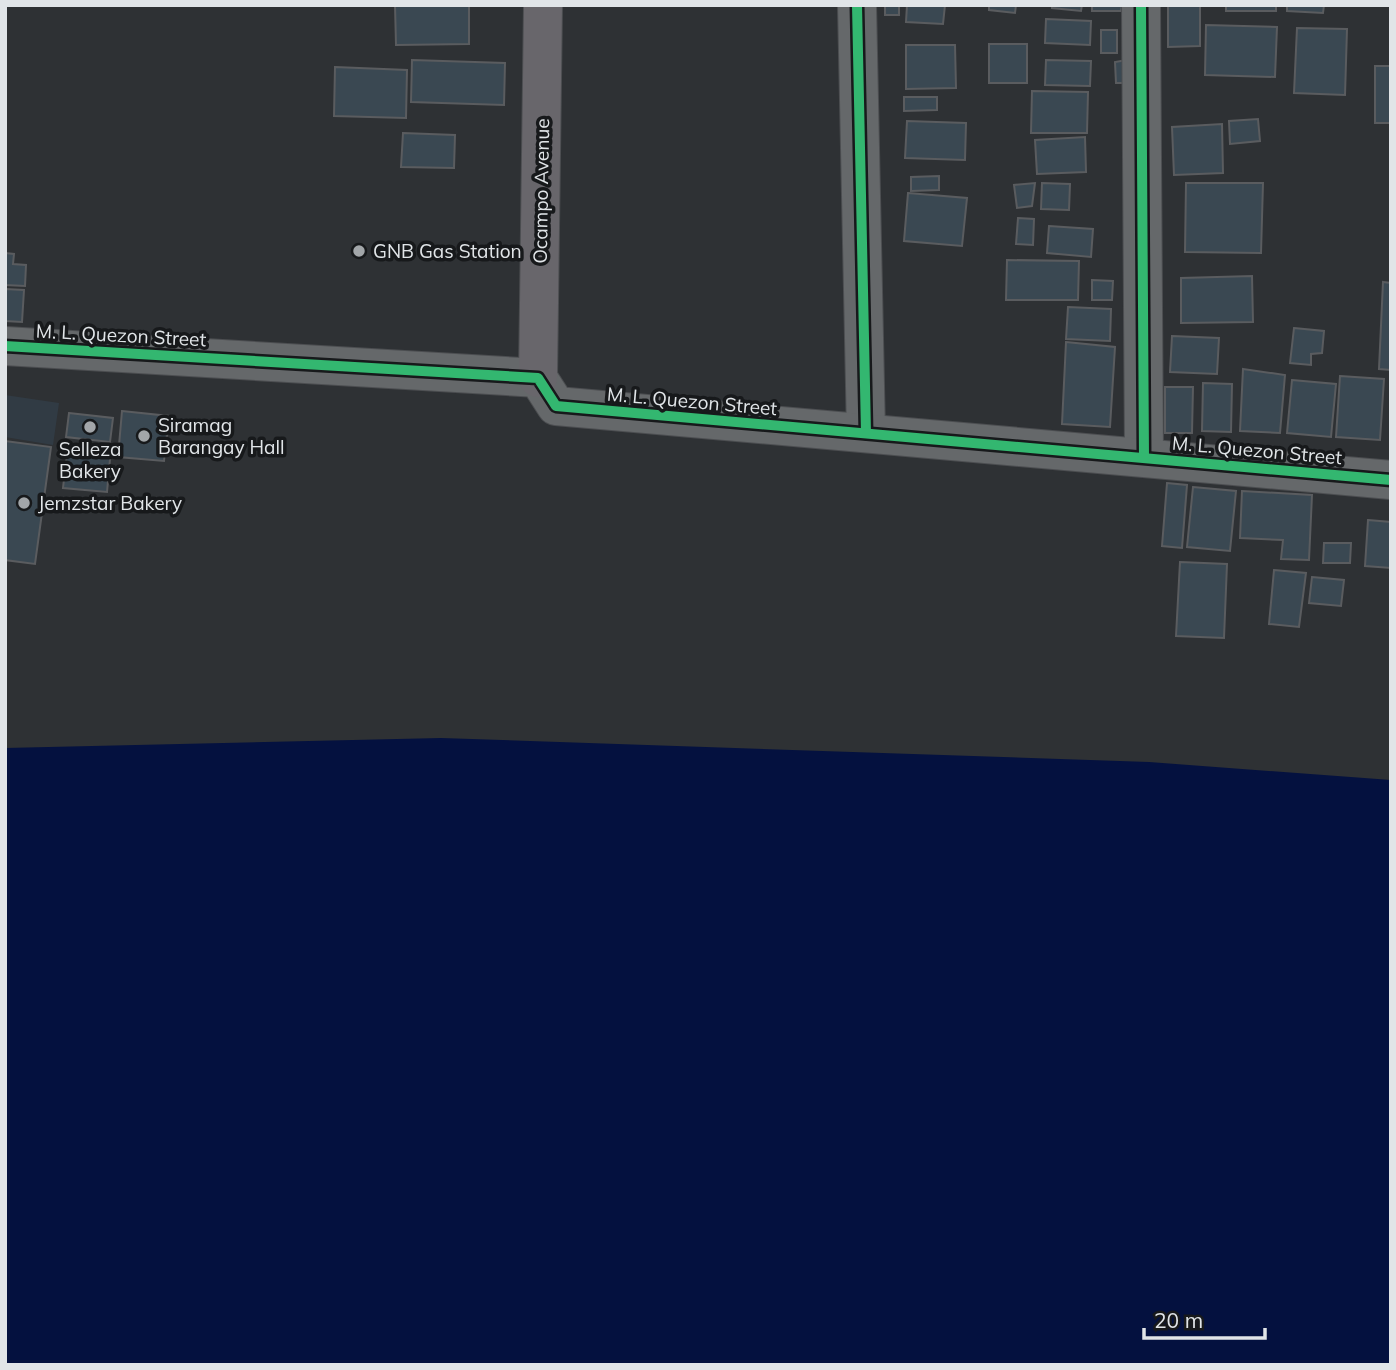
<svg xmlns="http://www.w3.org/2000/svg" width="1396" height="1370" font-family="Mulish,sans-serif">
	<rect width="100%" height="100%" fill="#2e3134"/>
	<path fill="#313b44" d="M 5,395 L 59,403 L 53,445 L 5,437 Z"/>
	<path fill="#04113f" d="M 441,738 L 1149,762 L 1391,780 L 1391,1365 L 5,1365 L 5,748 Z"/>
	<g fill="#3a4852" stroke="#5a5c5f" stroke-width="2">
		<path d="M 395,5 L 469,5 L 469,44 L 396,45 Z"/>
		<rect x="885" y="5" width="14" height="10"/>
		<path d="M 907,5 L 945,5 L 943,24 L 906,22 Z"/>
		<path d="M 989,5 L 1016,5 L 1015,13 L 989,10 Z"/>
		<path d="M 1052,5 L 1082,5 L 1081,11 L 1052,8 Z"/>
		<path d="M 1092,5 L 1122,5 L 1121,11 L 1092,11 Z"/>
		<path d="M 1168,5 L 1200,5 L 1200,46 L 1168,47 Z"/>
		<rect x="1226" y="5" width="50" height="6"/>
		<path d="M 1287,5 L 1324,5 L 1323,13 L 1287,11 Z"/>
		<path d="M 1046,19 L 1091,21 L 1090,45 L 1045,43 Z"/>
		<path d="M 1206,25 L 1277,27 L 1275,77 L 1205,75 Z"/>
		<path d="M 1297,28 L 1347,29 L 1345,95 L 1294,93 Z"/>
		<rect x="1101" y="30" width="16" height="23"/>
		<rect x="989" y="44" width="38" height="39"/>
		<path d="M 906,45 L 955,45 L 956,88 L 906,89 Z"/>
		<path d="M 412,60 L 505,63 L 504,105 L 411,102 Z"/>
		<path d="M 1046,60 L 1091,61 L 1090,86 L 1045,85 Z"/>
		<path d="M 1127,60 L 1127,83 L 1116,83 L 1115,62 Z"/>
		<rect x="1375" y="66" width="16" height="57"/>
		<path d="M 335,67 L 407,70 L 406,118 L 334,116 Z"/>
		<path d="M 1032,91 L 1088,92 L 1087,133 L 1031,133 Z"/>
		<path d="M 904,97 L 937,97 L 937,110 L 904,111 Z"/>
		<path d="M 1258,119 L 1260,141 L 1230,144 L 1229,121 Z"/>
		<path d="M 907,121 L 966,123 L 965,160 L 905,158 Z"/>
		<path d="M 1222,124 L 1223,173 L 1174,175 L 1172,127 Z"/>
		<path d="M 403,133 L 455,135 L 454,168 L 401,167 Z"/>
		<path d="M 1085,137 L 1086,172 L 1037,174 L 1035,140 Z"/>
		<path d="M 939,176 L 939,190 L 911,191 L 911,177 Z"/>
		<path d="M 1035,183 L 1032,206 L 1017,208 L 1014,185 Z"/>
		<path d="M 1042,183 L 1070,184 L 1069,210 L 1041,209 Z"/>
		<path d="M 1186,183 L 1263,183 L 1261,253 L 1185,252 Z"/>
		<path d="M 908,193 L 967,198 L 962,246 L 904,241 Z"/>
		<path d="M 1018,218 L 1034,219 L 1033,245 L 1016,244 Z"/>
		<path d="M 1049,226 L 1093,229 L 1091,257 L 1047,253 Z"/>
		<path d="M 5,253 L 14,254 L 13,264 L 26,265 L 25,286 L 5,285 Z"/>
		<path d="M 1007,260 L 1079,261 L 1078,300 L 1006,300 Z"/>
		<path d="M 1252,276 L 1253,322 L 1181,323 L 1181,278 Z"/>
		<path d="M 1092,280 L 1113,281 L 1112,300 L 1092,300 Z"/>
		<path d="M 1383,282 L 1391,283 L 1391,370 L 1379,369 Z"/>
		<path d="M 5,289 L 24,290 L 22,322 L 5,321 Z"/>
		<path d="M 1068,307 L 1111,309 L 1110,341 L 1066,339 Z"/>
		<path d="M 1294,328 L 1324,331 L 1322,353 L 1311,354 L 1311,365 L 1290,363 Z"/>
		<path d="M 1172,336 L 1219,338 L 1217,374 L 1170,372 Z"/>
		<path d="M 1066,342 L 1115,347 L 1110,427 L 1062,424 Z"/>
		<path d="M 1243,369 L 1285,375 L 1280,433 L 1240,431 Z"/>
		<path d="M 1340,376 L 1384,379 L 1380,440 L 1336,437 Z"/>
		<path d="M 1292,380 L 1336,384 L 1331,437 L 1287,433 Z"/>
		<path d="M 1203,383 L 1232,384 L 1231,432 L 1202,431 Z"/>
		<path d="M 1165,387 L 1193,387 L 1192,433 L 1165,433 Z"/>
		<path d="M 122,411 L 169,416 L 164,461 L 118,457 Z"/>
		<path d="M 69,413 L 113,418 L 110,442 L 66,437 Z"/>
		<path d="M 5,441 L 51,447 L 35,564 L 5,560 Z"/>
		<path d="M 68,444 L 111,448 L 107,492 L 63,488 Z"/>
		<path d="M 1167,483 L 1187,485 L 1182,548 L 1162,546 Z"/>
		<path d="M 1193,487 L 1236,491 L 1230,551 L 1187,547 Z"/>
		<path d="M 1242,491 L 1312,495 L 1309,560 L 1281,559 L 1283,540 L 1240,538 Z"/>
		<path d="M 1368,520 L 1391,522 L 1391,568 L 1365,566 Z"/>
		<path d="M 1324,543 L 1351,543 L 1350,563 L 1323,563 Z"/>
		<path d="M 1180,562 L 1227,564 L 1224,638 L 1176,636 Z"/>
		<path d="M 1274,570 L 1306,573 L 1299,627 L 1269,624 Z"/>
		<path d="M 1312,577 L 1344,580 L 1341,606 L 1309,603 Z"/>
	</g>
	<g fill="none" stroke-linecap="round" stroke-linejoin="round">
		<g stroke="#4c4e51" stroke-width="40">
			<g id="minor">
				<path d="M 857,5 L 866,433"/>
				<path d="M 1141,5 L 1144,457"/>
				<path d="M 5,346 L 538,378 L 556,406 L 1391,480"/>
			</g>
		</g>
		<g stroke="#4c4e51" stroke-width="40">
			<path id="major" d="M 538,378 L 543,5"/>
		</g>
		<use href="#minor" stroke="#65686a" stroke-width="38"/>
		<use href="#major" stroke="#68666b" stroke-width="38"/>
		<g stroke="#17191b" stroke-width="15">
			<g id="cycleway">
				<path d="M 857,5 L 866,433"/>
				<path d="M 1141,5 L 1144,457"/>
				<path d="M 5,346 L 538,378 L 556,406 L 1391,480"/>
			</g>
		</g>
		<use href="#cycleway" stroke="#33b770" stroke-width="10"/>
	</g>
	<g fill="#a2a6a9" stroke="#17191b" stroke-width="2.5">
		<circle cx="359" cy="251" r="7"/>
		<circle cx="90" cy="427" r="7"/>
		<circle cx="144" cy="436" r="7"/>
		<circle cx="24" cy="503" r="7"/>
	</g>
	<g text-anchor="middle" dominant-baseline="central" stroke-width="7" stroke-linejoin="round" paint-order="stroke">
		<g font-size="19" fill="#e1e5e8" stroke="#17191b">
			<text transform="translate(541 191) rotate(-89)">Ocampo Avenue</text>
			<text transform="translate(121 335) rotate(3)">M. L. Quezon Street</text>
			<text transform="translate(692 401) rotate(5)">M. L. Quezon Street</text>
			<text transform="translate(1257 450) rotate(5)">M. L. Quezon Street</text>
		</g>
		<g font-size="19" fill="#e1e5e8" stroke="#17191b" text-anchor="start">
			<text x="373" y="251">GNB Gas Station</text>
			<text x="158" y="425">Siramag<tspan x="158" dy="22">Barangay Hall</tspan></text>
			<text x="90" y="449" text-anchor="middle">Selleza<tspan x="90" dy="22">Bakery</tspan></text>
			<text x="38" y="503">Jemzstar Bakery</text>
		</g>
	</g>
	<rect width="1396" height="1370" fill="none" stroke="#e1e5e8" stroke-width="14"/>
	<path d="M1144 1328v10h121v-10" fill="none" stroke="#e1e5e8" stroke-width="3.5"/>
	<text x="1154" y="1328" font-size="21" fill="#e1e5e8" stroke="#17191b" stroke-width="5" paint-order="stroke">20 m</text>
</svg>
